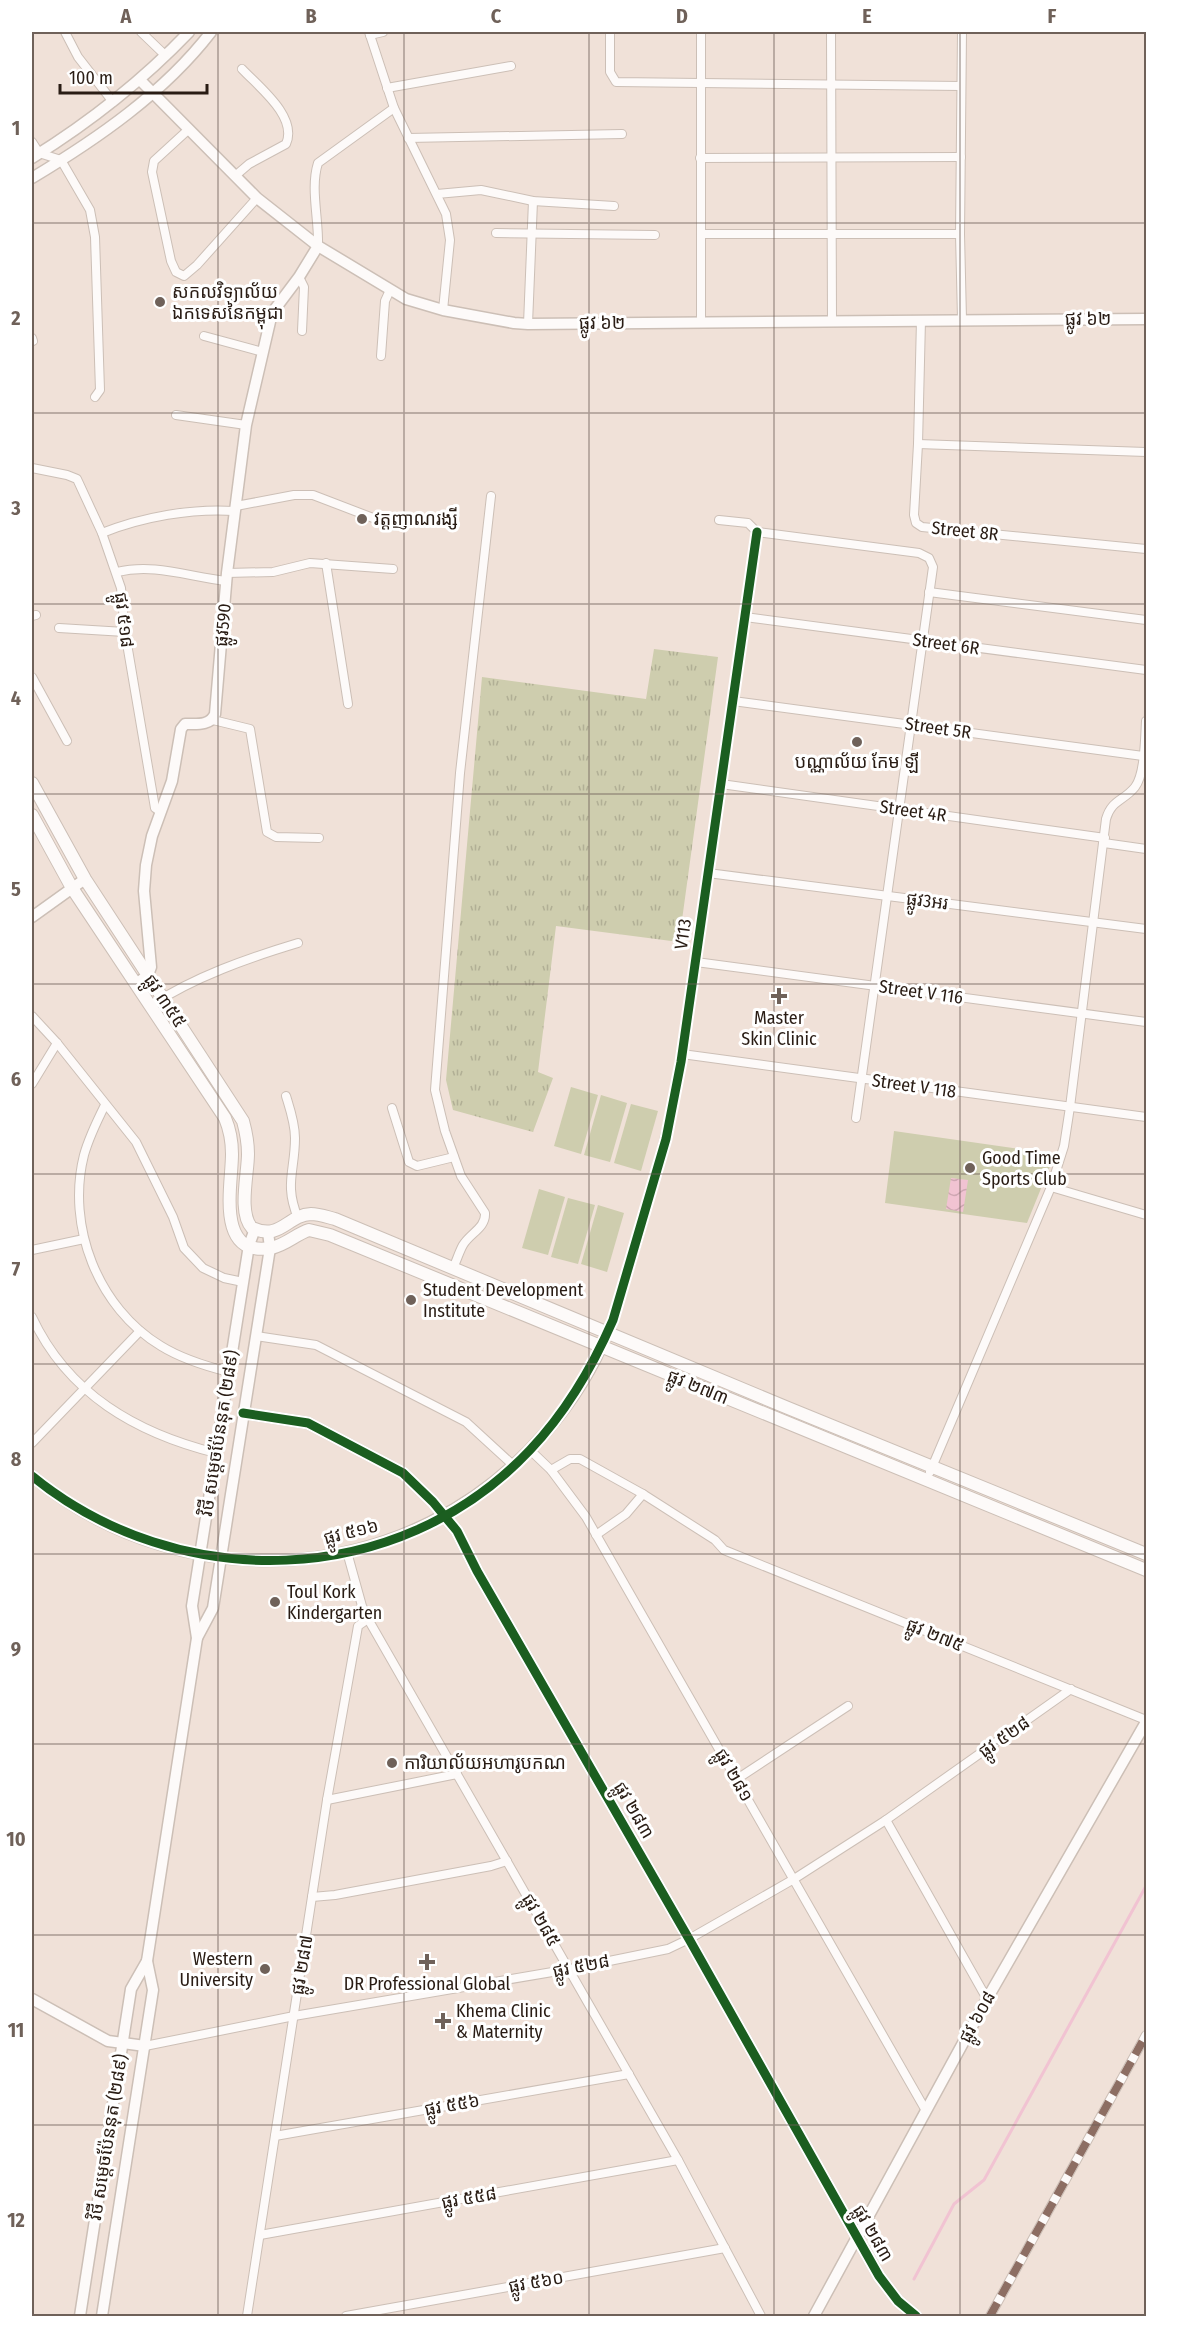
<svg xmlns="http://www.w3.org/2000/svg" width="1178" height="2348" font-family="'Fira Sans Condensed','Noto Sans Khmer',sans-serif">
	<defs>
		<pattern id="grass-tufts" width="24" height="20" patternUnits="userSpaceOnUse" patternTransform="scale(1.5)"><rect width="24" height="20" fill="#cecdae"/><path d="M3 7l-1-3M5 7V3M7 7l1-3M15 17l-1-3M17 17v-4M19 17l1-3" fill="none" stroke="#b1af95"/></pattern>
		<pattern id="water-waves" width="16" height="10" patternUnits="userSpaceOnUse" patternTransform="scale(1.5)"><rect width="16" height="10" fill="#f1c3d2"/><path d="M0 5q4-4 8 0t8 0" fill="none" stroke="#cfa7b3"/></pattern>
	</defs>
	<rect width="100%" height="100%" fill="#f0e1d8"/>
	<path fill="url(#grass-tufts)" d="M 654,649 L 718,657 L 679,942 L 556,926 L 538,1072 L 553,1078 L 533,1132 L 453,1110 L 446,1080 L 482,677 L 646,699 Z"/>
	<g fill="#cecdae">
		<path d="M 571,1087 L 598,1095 L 581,1154 L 554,1146 Z"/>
		<path d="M 601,1095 L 627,1103 L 610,1162 L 584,1155 Z"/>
		<path d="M 631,1104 L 658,1111 L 641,1171 L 614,1163 Z"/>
		<path d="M 894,1131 L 1055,1154 L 1027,1223 L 885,1203 Z"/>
		<path d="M 539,1189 L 565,1197 L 548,1255 L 522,1248 Z"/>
		<path d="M 568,1198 L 595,1205 L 578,1264 L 551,1257 Z"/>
		<path d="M 598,1205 L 624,1213 L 607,1272 L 581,1264 Z"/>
	</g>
	<path fill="url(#water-waves)" d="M 951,1178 L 968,1180 L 963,1212 L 946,1209 Z"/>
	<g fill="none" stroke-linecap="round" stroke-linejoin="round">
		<path stroke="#f1c3d2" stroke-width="3" d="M 914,2279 L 954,2204 L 984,2180 L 1146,1886"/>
		<g stroke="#ccbfb6" stroke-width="10">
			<g id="minor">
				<path d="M 65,32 L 78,57 L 113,102"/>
				<path d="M 141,32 L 166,56"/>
				<path d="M 369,32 L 394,108 L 446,214 L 450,240 L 443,310"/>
				<path d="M 610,32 L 610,72 L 616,82 L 961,86"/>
				<path d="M 701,32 L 701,322"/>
				<path d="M 831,32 L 832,320"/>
				<path d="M 962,32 L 960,234 L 962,319"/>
				<path d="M 370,35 L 383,32"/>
				<path d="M 387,88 L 511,66"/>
				<path d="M 189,129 L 154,161 L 152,172 L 171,261 L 176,272 L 184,276 L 197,265 L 257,198"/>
				<path d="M 408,138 L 622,134"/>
				<path d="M 32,142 L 39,153 L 61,160 L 90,210 L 95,237 L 100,390 L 95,397"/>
				<path d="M 700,158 L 961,157"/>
				<path d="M 235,176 L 249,164 L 286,144 C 298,117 259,87 242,69"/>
				<path d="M 437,194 L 481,190 L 533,201 L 614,206"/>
				<path d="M 496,233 L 655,235"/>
				<path d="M 701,234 L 960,234"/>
				<path d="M 318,246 C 319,219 310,188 318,163 L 394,108"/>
				<path d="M 299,277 L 304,287 L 302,331"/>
				<path d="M 921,320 L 918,444 L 914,515 L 916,523 L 922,527 L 1146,549"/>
				<path d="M 528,324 L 533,201"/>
				<path d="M 204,336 L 263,352"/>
				<path d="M 32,338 L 33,341"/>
				<path d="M 381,356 L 385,301 L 390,290"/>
				<path d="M 176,415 L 246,425"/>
				<path d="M 918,444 L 1146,452"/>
				<path d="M 32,468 L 67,475 L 77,479 L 102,533 L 121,588 L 125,632 L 155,808 L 161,812"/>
				<path d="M 236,506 L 294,495 L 313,495 L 394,526"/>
				<path d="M 719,520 L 748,523 L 757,532 L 919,553 L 929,558 L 933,567 L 856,1118"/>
				<path d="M 102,533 C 142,517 192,508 235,511"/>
				<path d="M 326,563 L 348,704"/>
				<path d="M 117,572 C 155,563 189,577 227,581"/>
				<path d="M 227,573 L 273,572 L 310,563 L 393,569"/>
				<path d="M 929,592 L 1146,620"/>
				<path d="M 32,616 L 36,615"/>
				<path d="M 745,617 L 1146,670"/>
				<path d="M 59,628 L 125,632"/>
				<path d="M 32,677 L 67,741"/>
				<path d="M 733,701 L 1143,756"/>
				<path d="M 213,720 L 250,729 L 267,832 L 276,837 L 319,838"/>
				<path d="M 721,784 L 1105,838"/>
				<path d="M 1104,843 L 1146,849"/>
				<path d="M 708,873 L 1146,929"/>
				<path d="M 696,962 L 1146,1022"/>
				<path d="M 150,1006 C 194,977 248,958 298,943"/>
				<path d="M 32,1016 L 57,1043 L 136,1142 L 173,1217 L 184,1248 L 203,1268 L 224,1278 L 243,1282"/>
				<path d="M 682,1054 L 1146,1117"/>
				<path d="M 32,1084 L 57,1043"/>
				<path d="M 286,1096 C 290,1109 295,1123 295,1138 C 295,1171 284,1184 298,1218"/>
				<path d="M 105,1105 C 97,1121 89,1137 84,1155 C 66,1226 98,1308 161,1346 C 182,1359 205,1366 229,1372"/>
				<path d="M 392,1108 L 409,1162 L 417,1166 L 454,1157"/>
				<path d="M 1051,1187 L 1146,1215"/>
				<path d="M 32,1250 L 84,1239"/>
				<path d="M 453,1268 C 457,1260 459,1252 463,1245 C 470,1233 486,1228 485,1213 L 461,1176 L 445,1131 L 435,1090 L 460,773 L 491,496"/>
				<path d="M 32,1317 C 68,1394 136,1433 216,1453"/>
				<path d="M 607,1333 C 619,1305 627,1275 636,1246 C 654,1185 669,1124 681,1062 L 757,532"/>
				<path d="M 256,1336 L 316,1345 L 466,1422 L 514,1466"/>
				<path d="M 32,1443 L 140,1331"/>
				<path d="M 530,1450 L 551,1470 L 586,1517 L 925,2109"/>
				<path d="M 551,1470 L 570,1459 L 580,1459 L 643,1494"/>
				<path d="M 930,1472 L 1051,1187 L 1064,1146 L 1070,1107 L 1106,819 C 1112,799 1124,801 1135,787 C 1145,774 1145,738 1146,721"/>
				<path d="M 596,1535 L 626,1514 L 643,1494 L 715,1540 L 724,1550 L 1146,1720"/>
				<path d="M 347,1552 L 362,1606 L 368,1619 L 678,2160 L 761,2316"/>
				<path d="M 737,1779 L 848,1706"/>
				<path d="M 327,1800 L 457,1774"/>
				<path d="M 886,1820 L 987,1999"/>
				<path d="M 312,1897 L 335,1895 L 491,1866 L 507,1861"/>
				<path d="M 145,2046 L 294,2016 L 570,1969 L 668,1949 L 689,1939 L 794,1879 L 886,1820 L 1071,1689"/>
				<path d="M 275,2136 L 629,2074"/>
				<path d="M 260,2235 L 678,2160"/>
				<path d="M 247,2316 L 327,1800 L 358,1626 L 368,1619"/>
				<path d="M 346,2316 L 725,2248"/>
				<path d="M 990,2316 L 1146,2035"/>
			</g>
		</g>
		<g stroke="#ccbfb6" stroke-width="13">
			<g id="tertiary">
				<path d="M 140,80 L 257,198 L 318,246 L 406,299 L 443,310 L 514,323 L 528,324 L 1146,319"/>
				<path d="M 32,917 L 85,879"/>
				<path d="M 136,984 L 148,975 L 151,967 L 144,891 L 146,865 L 152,836 L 172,781 L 181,729 L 185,724 C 197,724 210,726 215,714 L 227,573 L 246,425 L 272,313 L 299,277 L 318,246"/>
				<path d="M 243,1413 L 308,1423 L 403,1473 L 433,1502 L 457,1531 L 477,1571 L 689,1939 L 879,2276 L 898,2301 L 916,2316"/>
				<path d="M 32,1476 C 187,1603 412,1586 545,1433 C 570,1404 593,1369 607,1333"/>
				<path d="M 32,1999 L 108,2041 L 145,2046"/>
				<path d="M 814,2316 L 987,1999 L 1146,1722"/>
			</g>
		</g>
		<g stroke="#ccbfb6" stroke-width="13">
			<g id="secondary">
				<path d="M 32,158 C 90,122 142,81 189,32"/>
				<path d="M 32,178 C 97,139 164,93 211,32"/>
				<path d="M 197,1638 L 213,1608 L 270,1248 L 268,1232"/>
				<path d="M 80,2316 L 131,1989 L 147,1961 L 197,1638 L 192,1606 L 249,1245 L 255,1229"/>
				<path d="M 102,2316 L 153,1990 L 147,1961"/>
			</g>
		</g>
		<g stroke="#ccbfb6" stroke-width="14">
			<g id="primary">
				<path d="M 32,783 L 85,879 L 243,1121 C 246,1132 248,1142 248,1154 C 248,1174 238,1213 252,1228 C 281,1241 287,1215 311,1214 C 319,1214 327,1217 335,1219 L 788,1408 L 1146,1554"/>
				<path d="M 32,815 L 72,888 L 225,1118 C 230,1130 232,1141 232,1154 C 232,1186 215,1257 271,1248 C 286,1245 296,1234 309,1230 L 330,1235 L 1146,1570"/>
			</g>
		</g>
		<use href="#minor" stroke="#fdfaf9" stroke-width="8"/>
		<use href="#tertiary" stroke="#fdfaf9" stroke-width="10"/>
		<use href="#secondary" stroke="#fdfaf9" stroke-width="10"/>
		<use href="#primary" stroke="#fdfaf9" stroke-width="12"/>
		<path stroke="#8d6e63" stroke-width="8" stroke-dasharray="15 8" stroke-linecap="butt" d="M 990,2316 L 1146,2035"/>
		<g stroke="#fff" stroke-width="13">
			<g id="cycleway">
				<path d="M 243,1413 L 308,1423 L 403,1473 L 433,1502 L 457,1531 L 477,1571 L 689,1939 L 879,2276 L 898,2301 L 916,2316"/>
				<path d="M 32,1476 C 178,1595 398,1590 530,1450 C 566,1412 592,1368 613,1320 L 666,1139 L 681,1062 L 757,532"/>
			</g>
		</g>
		<use href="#cycleway" stroke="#1b5e20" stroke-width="9"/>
	</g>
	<path fill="none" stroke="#6f6159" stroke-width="1.5" stroke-opacity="0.55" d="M 218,32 L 218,2316M 404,32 L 404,2316M 589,32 L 589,2316M 774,32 L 774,2316M 960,32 L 960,2316M 32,223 L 1146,223M 32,413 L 1146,413M 32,604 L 1146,604M 32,794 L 1146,794M 32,984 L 1146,984M 32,1174 L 1146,1174M 32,1364 L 1146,1364M 32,1554 L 1146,1554M 32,1744 L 1146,1744M 32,1935 L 1146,1935M 32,2125 L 1146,2125"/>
	<g fill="#6f6159" stroke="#fff" stroke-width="2">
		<circle cx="160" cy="302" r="6"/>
		<circle cx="362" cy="519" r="6"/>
		<circle cx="857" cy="742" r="6"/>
		<path d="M776 987h6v6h6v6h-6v6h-6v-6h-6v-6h6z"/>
		<circle cx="970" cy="1168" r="6"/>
		<circle cx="411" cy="1300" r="6"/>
		<circle cx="275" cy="1602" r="6"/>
		<circle cx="392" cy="1763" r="6"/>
		<path d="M424 1953h6v6h6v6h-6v6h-6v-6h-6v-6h6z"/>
		<circle cx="265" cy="1969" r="6"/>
		<path d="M440 2012h6v6h6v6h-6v6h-6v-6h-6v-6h6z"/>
	</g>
	<g text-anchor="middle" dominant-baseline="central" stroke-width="6" stroke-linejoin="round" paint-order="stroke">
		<g font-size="18" fill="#291c14" stroke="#fff" text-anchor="start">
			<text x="172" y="292">សកលវិទ្យាល័យ<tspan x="172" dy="21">ឯកទេសនៃកម្ពុជា</tspan></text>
			<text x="374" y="519">វត្តញាណរង្សី</text>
			<text x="857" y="762" text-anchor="middle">បណ្ណាល័យ កែម ឡី</text>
			<text x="779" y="1018" text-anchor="middle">Master<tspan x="779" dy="21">Skin Clinic</tspan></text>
			<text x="982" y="1158">Good Time<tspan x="982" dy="21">Sports Club</tspan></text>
			<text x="423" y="1290">Student Development<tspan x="423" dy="21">Institute</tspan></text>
			<text x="287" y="1592">Toul Kork<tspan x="287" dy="21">Kindergarten</tspan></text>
			<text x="404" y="1763">ការិយាល័យអហារូបកណ</text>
			<text x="253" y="1959" text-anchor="end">Western<tspan x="253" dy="21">University</tspan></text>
			<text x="427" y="1984" text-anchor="middle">DR Professional Global</text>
			<text x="456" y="2011">Khema Clinic<tspan x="456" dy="21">&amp; Maternity</tspan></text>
		</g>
		<g font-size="18" fill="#291c14" stroke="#fff">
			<text x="1088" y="319">ផ្លូវ ៦២</text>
			<text x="602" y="323">ផ្លូវ ៦២</text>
			<text transform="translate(965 531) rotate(6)">Street 8R</text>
			<text transform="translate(124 620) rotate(83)">ផ្លូវ ៥១៨</text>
			<text transform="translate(223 625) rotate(-85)">ផ្លូវ590</text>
			<text transform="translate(946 644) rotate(8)">Street 6R</text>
			<text transform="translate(938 728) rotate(8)">Street 5R</text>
			<text transform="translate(913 811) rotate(8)">Street 4R</text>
			<text transform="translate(927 901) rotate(7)">ផ្លូវ3អរ</text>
			<text transform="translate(683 934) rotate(-82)">V113</text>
			<text transform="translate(921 992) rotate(8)">Street V 116</text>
			<text transform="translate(165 1001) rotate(56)">ផ្លូវ ៣៥៥</text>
			<text transform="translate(914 1086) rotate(8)">Street V 118</text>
			<text transform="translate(698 1387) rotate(22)">ផ្លូវ ២៧៣</text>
			<text transform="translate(219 1433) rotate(-81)">វិថី សម្តេចប៉ែននុត (២៨៩)</text>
			<text transform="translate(351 1532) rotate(-14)">ផ្លូវ ៥១៦</text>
			<text transform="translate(935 1635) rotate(22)">ផ្លូវ ២៧៥</text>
			<text transform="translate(1004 1737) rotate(-35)">ផ្លូវ ៥២៨</text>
			<text transform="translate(734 1775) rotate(60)">ផ្លូវ ២៨១</text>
			<text transform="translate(634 1810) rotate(60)">ផ្លូវ ២៨៣</text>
			<text transform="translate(541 1920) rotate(60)">ផ្លូវ ២៨៥</text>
			<text transform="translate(302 1965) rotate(-81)">ផ្លូវ ២៨៧</text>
			<text transform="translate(581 1966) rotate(-11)">ផ្លូវ ៥២៨</text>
			<text transform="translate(977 2017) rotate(-61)">ផ្លូវ ៦០៨</text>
			<text transform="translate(452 2105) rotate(-10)">ផ្លូវ ៥៥៦</text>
			<text transform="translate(108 2137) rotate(-81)">វិថី សម្តេចប៉ែននុត (២៨៩)</text>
			<text transform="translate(469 2198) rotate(-10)">ផ្លូវ ៥៥៨</text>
			<text transform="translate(873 2233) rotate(60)">ផ្លូវ ២៨៣</text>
			<text transform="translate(536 2282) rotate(-10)">ផ្លូវ ៥៦០</text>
		</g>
	</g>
	<rect width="1178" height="2348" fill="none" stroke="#ffffff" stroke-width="66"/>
	<path d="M60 84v9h147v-9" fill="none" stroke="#291c14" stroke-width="3"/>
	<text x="69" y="84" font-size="18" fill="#291c14" stroke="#ffffff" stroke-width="4.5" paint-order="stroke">100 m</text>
	<rect x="33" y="33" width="1112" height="2282" fill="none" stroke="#6f6159" stroke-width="2"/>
	<g font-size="20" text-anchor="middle" font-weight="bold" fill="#6f6159">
		<text x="126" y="23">A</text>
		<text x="311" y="23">B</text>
		<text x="496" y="23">C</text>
		<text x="682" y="23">D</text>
		<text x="867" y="23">E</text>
		<text x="1052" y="23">F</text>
		<text x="16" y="135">1</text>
		<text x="16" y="325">2</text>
		<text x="16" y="515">3</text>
		<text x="16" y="705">4</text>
		<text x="16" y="896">5</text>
		<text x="16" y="1086">6</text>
		<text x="16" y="1276">7</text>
		<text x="16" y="1466">8</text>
		<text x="16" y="1656">9</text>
		<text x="16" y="1846">10</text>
		<text x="16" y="2037">11</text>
		<text x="16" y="2227">12</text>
	</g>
</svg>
